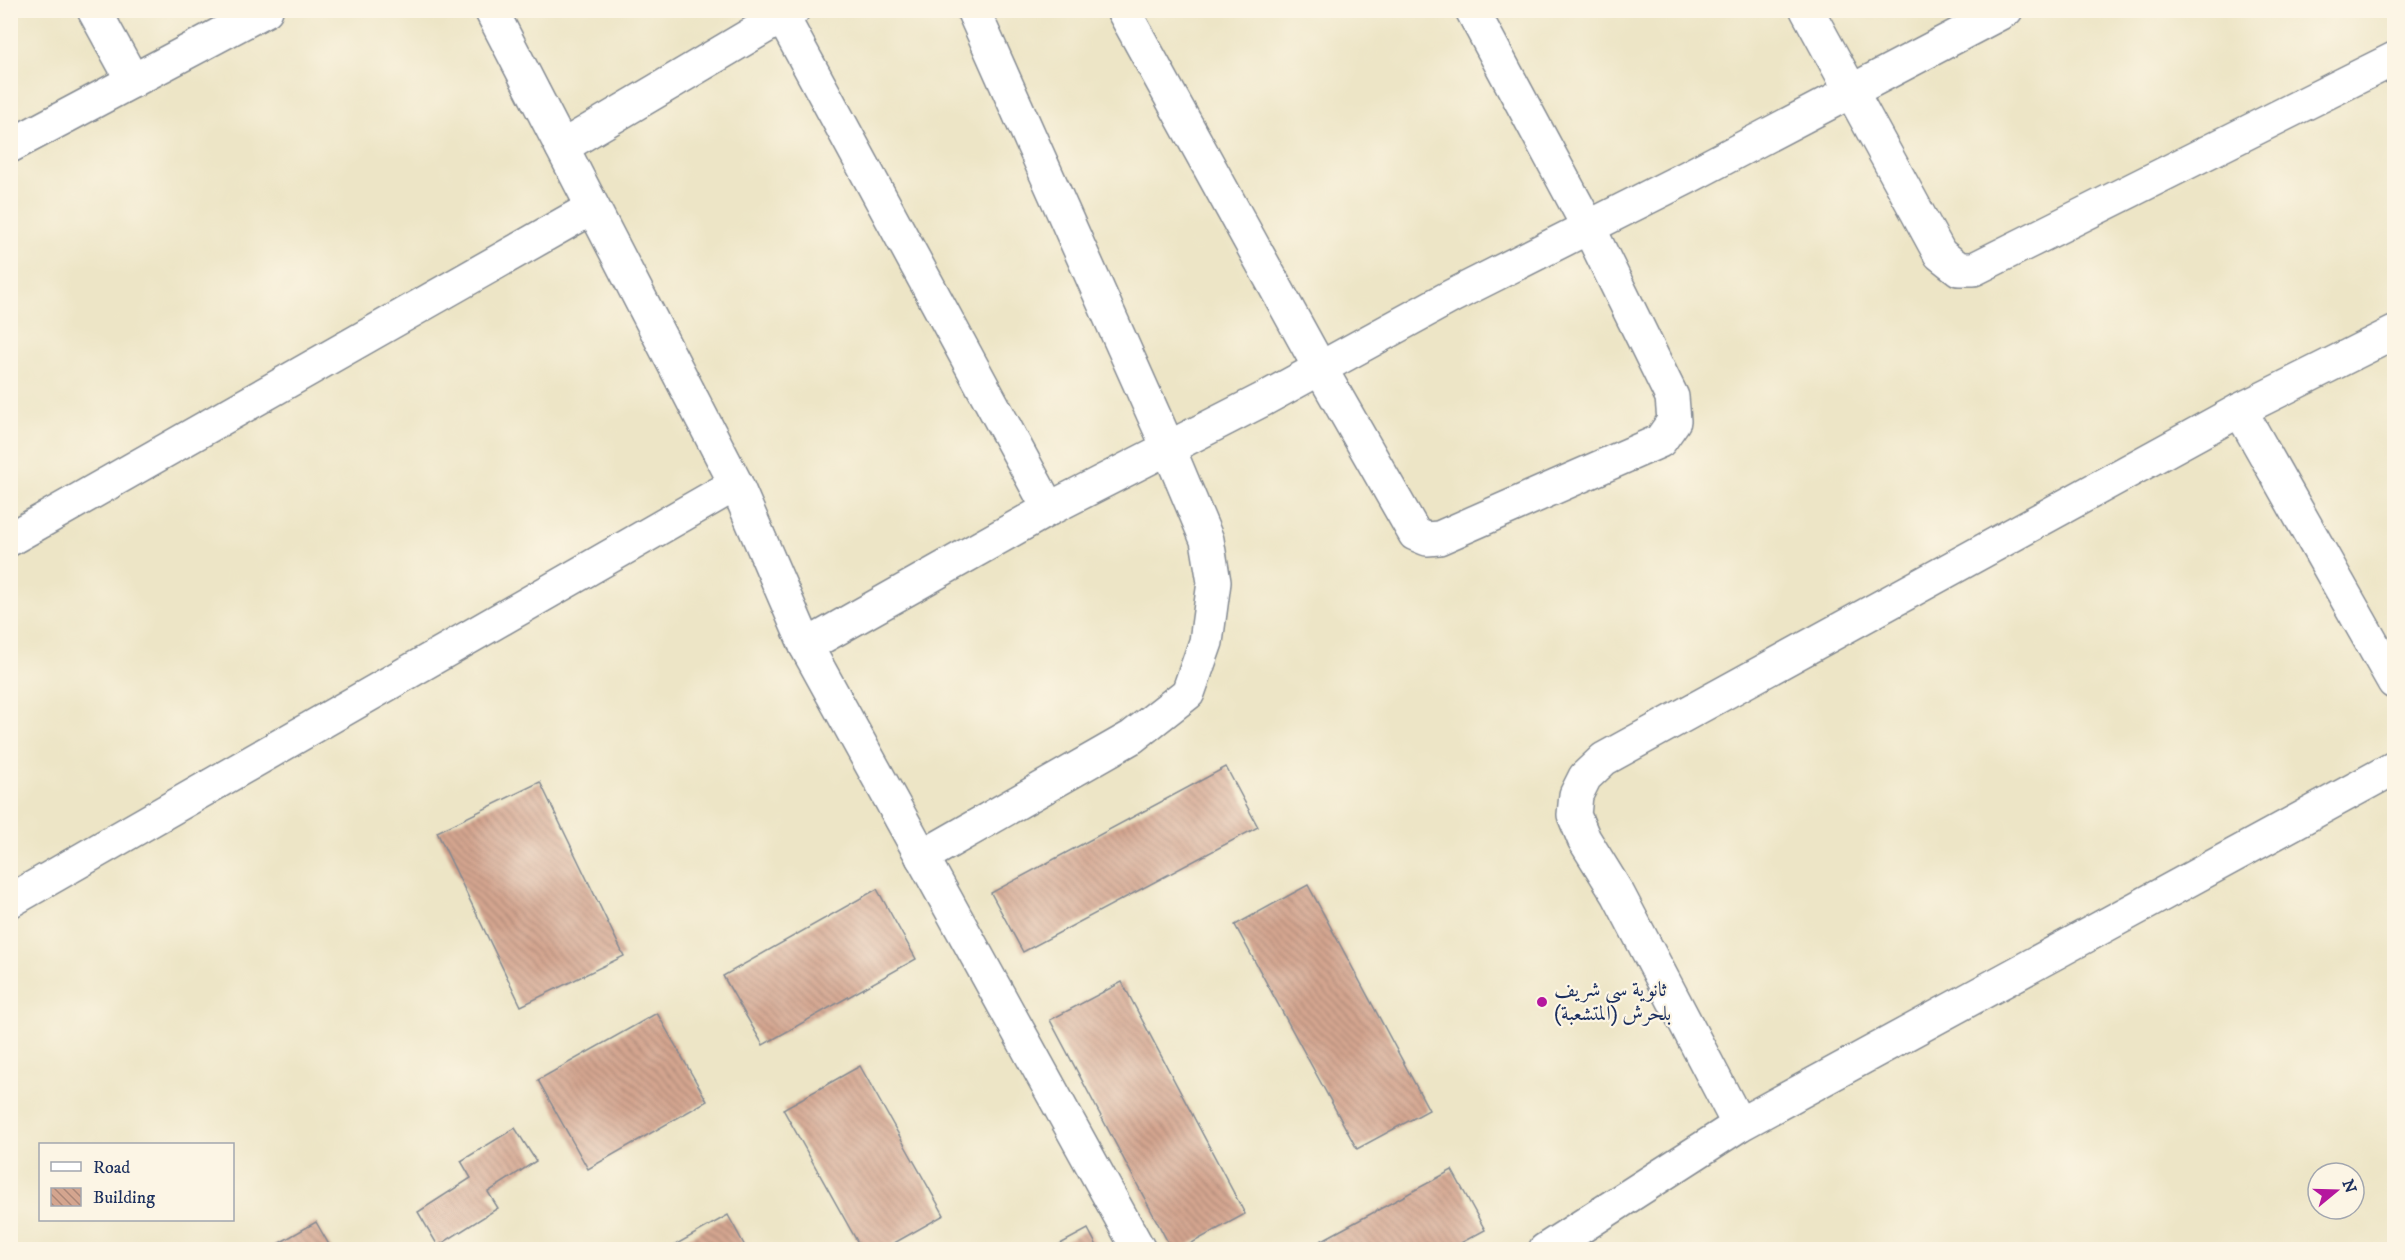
<svg xmlns="http://www.w3.org/2000/svg" width="2405" height="1260" font-family="'IM FELL DW Pica',Amiri,serif">
	<defs>
		<pattern id="building-back-hatch" width="6" height="6" patternUnits="userSpaceOnUse" patternTransform="scale(1.5)"><rect width="6" height="6" fill="#d4a58f"/><path d="M-1 5l2 2M0 0l6 6M5-1l2 2" fill="none" stroke="#ab8778"/></pattern>
	</defs>
	<rect width="100%" height="100%" fill="#fcf5e5"/>
	<filter id="ink" filterUnits="userSpaceOnUse"><feTurbulence type="fractalNoise" baseFrequency=".0167" numOctaves="2"/><feDisplacementMap in="SourceGraphic" scale="12" xChannelSelector="R" yChannelSelector="G"/><feConvolveMatrix kernelMatrix="1 2 1 2 8 2 1 2 1" color-interpolation-filters="sRGB"/></filter>
	<filter id="wash" filterUnits="userSpaceOnUse"><feTurbulence type="fractalNoise" baseFrequency=".008" numOctaves="4" result="noise"/><feDisplacementMap in="SourceGraphic" scale="24" xChannelSelector="R" yChannelSelector="G"/><feGaussianBlur stdDeviation="1.35" result="paint"/><feColorMatrix in="noise" values="0 0 0 0 0 0 0 0 0 0 0 0 0 0 0 0 0 1.4 0 .05"/><feComposite in="paint" operator="in"/></filter>
	<g filter="url(#wash)">
		<rect width="100%" height="100%" fill="#ede5c6"/>
		<g id="blocks">
			<g fill="url(#building-back-hatch)">
				<path d="M 1226,767 L 1258,827 L 1023,952 L 991,893 Z"/>
				<path d="M 540,782 L 624,956 L 521,1006 L 437,832 Z"/>
				<path d="M 1308,885 L 1429,1110 L 1357,1149 L 1235,925 Z"/>
				<path d="M 877,889 L 916,959 L 763,1045 L 723,976 Z"/>
				<path d="M 1122,982 L 1245,1214 L 1179,1250 L 1172,1250 L 1050,1020 Z"/>
				<path d="M 657,1013 L 707,1101 L 588,1169 L 538,1080 Z"/>
				<path d="M 860,1066 L 944,1215 L 882,1250 L 862,1250 L 783,1109 Z"/>
				<path d="M 515,1128 L 536,1161 L 488,1192 L 498,1208 L 438,1246 L 418,1212 L 471,1178 L 461,1161 Z"/>
				<path d="M 1452,1170 L 1485,1230 L 1448,1250 L 1304,1250 Z"/>
				<path d="M 728,1215 L 747,1250 L 666,1250 Z"/>
				<path d="M 316,1222 L 332,1250 L 267,1250 Z"/>
				<path d="M 1088,1229 L 1099,1250 L 1049,1250 Z"/>
			</g>
		</g>
	</g>
	<g filter="url(#ink)">
		<use href="#blocks" fill-opacity="0" stroke="#848a92" stroke-width="1.5"/>
		<g fill="none" stroke-linecap="round" stroke-linejoin="round">
			<g stroke="#848a92" stroke-width="36">
				<g id="minor">
					<path d="M 94,10 L 133,81"/>
					<path d="M 491,10 L 736,484 L 806,646 L 1139,1250"/>
					<path d="M 1123,10 L 1320,368 L 1415,534 L 1427,539 L 1439,538 L 1660,441 L 1674,421 L 1672,397 L 1588,226 L 1472,10"/>
					<path d="M 1807,10 L 1940,254 L 1959,269 L 1974,269 L 2394,59"/>
					<path d="M 782,16 L 1049,509"/>
					<path d="M 10,146 L 266,10"/>
					<path d="M 562,147 L 793,10"/>
					<path d="M 2240,410 L 2394,682"/>
					<path d="M 10,539 L 592,208"/>
					<path d="M 806,646 L 1049,509 L 1264,399 L 1452,296 L 1688,177 L 2006,10"/>
					<path d="M 922,857 L 1132,737 L 1188,693 L 1206,642 L 1214,582 L 1207,540 L 1168,447 L 973,10"/>
					<path d="M 10,901 L 736,484"/>
					<path d="M 1739,1125 L 1618,894 L 1584,839 L 1574,815 L 1576,795 L 1585,777 L 1604,759 L 2240,410 L 2394,333"/>
					<path d="M 1545,1250 L 1739,1125 L 2394,768"/>
				</g>
			</g>
			<use href="#minor" stroke="#fff" stroke-width="33"/>
		</g>
	</g>
	<circle fill="#b5179e" stroke="#fcf5e5" stroke-width="2" cx="1542" cy="1002" r="6"/>
	<g text-anchor="middle" dominant-baseline="central" stroke-width="4.5" stroke-linejoin="round" paint-order="stroke">
		<g font-size="21" fill="#1b2f5e" stroke="#fcf5e5" text-anchor="start">
			<text x="1554" y="990">ثانوية سي شريف<tspan x="1554" dy="24">بلحرش (المتشعبة)</tspan></text>
		</g>
	</g>
	<rect width="2405" height="1260" fill="none" stroke="#fcf5e5" stroke-width="36"/>
	<rect x="39" y="1143" width="195" height="78" fill="#fcf5e5" stroke="#a2a6af" stroke-width="1.5"/>
	<rect x="51" y="1162" width="30" height="9" fill="#ffffff" stroke="#a2a6af" stroke-width="1.5"/>
	<text x="93" y="1173" font-size="18" fill="#1b2f5e">Road</text>
	<rect x="51" y="1188" width="30" height="18" fill="url(#building-back-hatch)" stroke="#a2a6af" stroke-width="1.5"/>
	<text x="93" y="1203" font-size="18" fill="#1b2f5e">Building</text>
	<g transform="translate(2336 1191) rotate(71)"><circle r="28" fill="#fcf5e5" stroke="#a2a6af" stroke-width="1.5"/>
	<path d="M0-4.5L10 22L0 15L-10 22Z" fill="#b5179e"/>
	<text y="-9" font-size="16" font-weight="bold" text-anchor="middle" fill="#1b2f5e">N</text>
	</g>
</svg>
